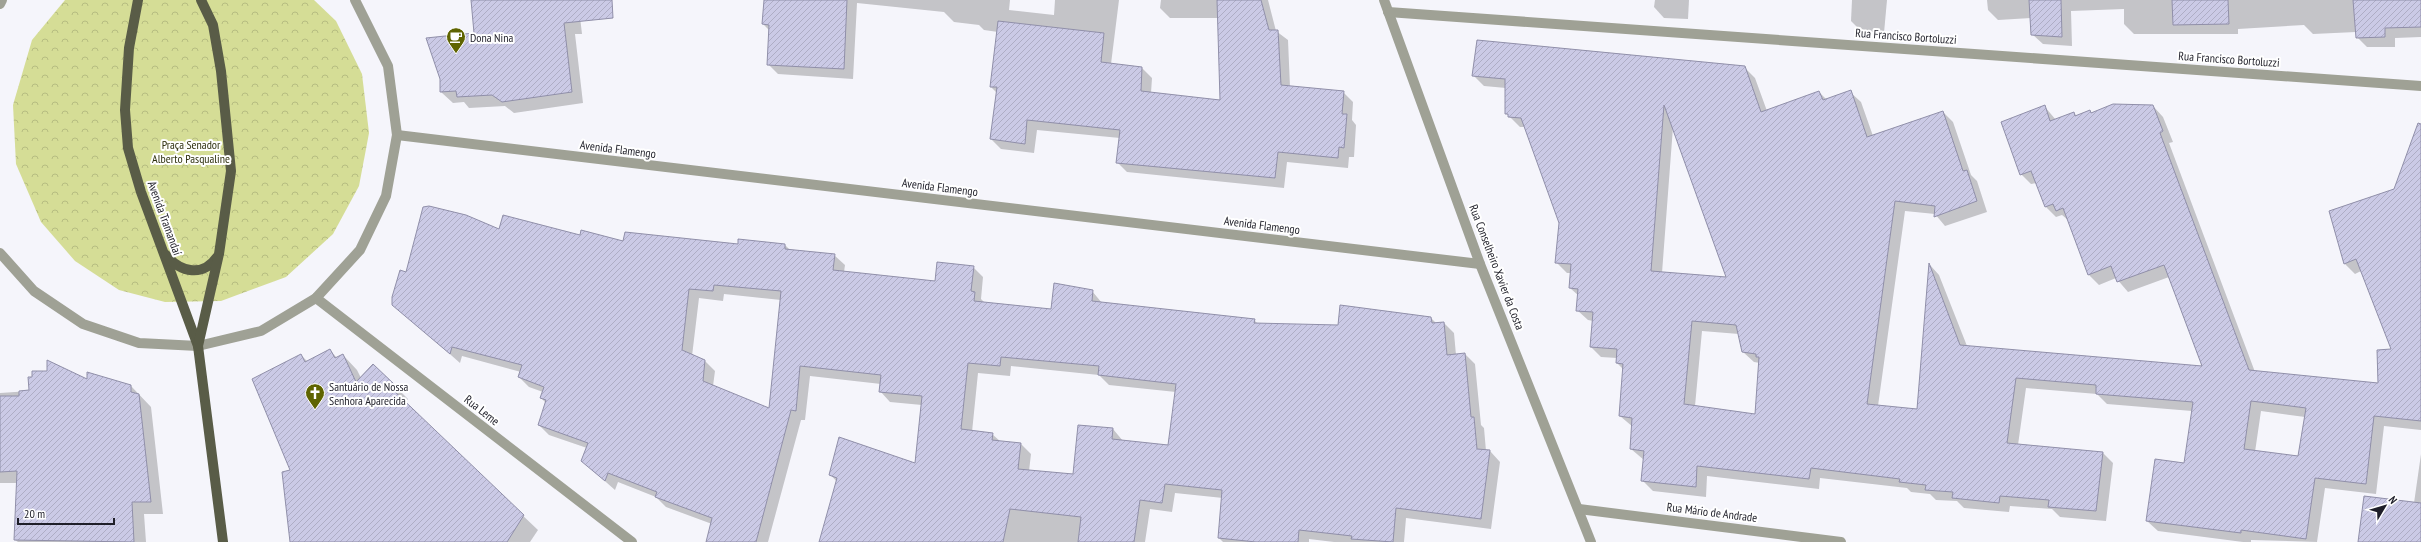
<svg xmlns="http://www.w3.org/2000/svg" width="2421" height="542" font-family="'PT Sans Narrow',sans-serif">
	<defs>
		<pattern id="park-crowns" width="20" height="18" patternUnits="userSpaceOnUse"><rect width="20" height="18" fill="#d5dd96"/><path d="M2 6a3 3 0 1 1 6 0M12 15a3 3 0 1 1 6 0" fill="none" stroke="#b6bd81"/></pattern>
		<pattern id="building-hatch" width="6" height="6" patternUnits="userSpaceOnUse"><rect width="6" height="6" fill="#cbcae6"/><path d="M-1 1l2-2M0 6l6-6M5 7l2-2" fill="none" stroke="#aeadc5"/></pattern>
	</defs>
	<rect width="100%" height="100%" fill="#f5f5fb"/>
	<path fill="url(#park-crowns)" d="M 65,0 L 314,0 L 336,21 L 362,74 L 369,133 L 359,186 L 333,234 L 286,277 L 221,301 L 165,302 L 119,290 L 75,261 L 41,222 L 16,164 L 13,105 L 32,40 Z"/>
	<g fill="#0003" fill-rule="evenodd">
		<path d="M 472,0 L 578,0 L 582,34 L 575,34 L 583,103 L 514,113 L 505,106 L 469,108 L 464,102 L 453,103 L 441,92 L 475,34 Z"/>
		<path d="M 765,0 L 1010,0 L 1009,10 L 1054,15 L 1055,0 L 1119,0 L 1111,64 L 1142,68 L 1152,78 L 1151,93 L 1221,101 L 1219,18 L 1170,18 L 1160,8 L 1161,0 L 1268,0 L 1276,31 L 1288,40 L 1290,87 L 1343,92 L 1353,102 L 1352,120 L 1356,125 L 1354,157 L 1349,157 L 1348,168 L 1287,162 L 1284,188 L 1127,172 L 1117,162 L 1120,138 L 1037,130 L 1034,153 L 1001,149 L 991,139 L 997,93 L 991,87 L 998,32 L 984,30 L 979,25 L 954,22 L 944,12 L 857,3 L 853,79 L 778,74 L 768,64 L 770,31 L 763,24 Z"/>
		<path d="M 1655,0 L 1689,0 L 1688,19 L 1664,18 L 1654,7 Z"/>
		<path d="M 1852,0 L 1887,0 L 1884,33 L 1861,31 L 1851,21 Z"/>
		<path d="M 1987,0 L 2421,0 L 2421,37 L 2395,38 L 2395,47 L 2367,47 L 2357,37 L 2356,32 L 2313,34 L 2304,25 L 2238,29 L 2238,34 L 2134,34 L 2124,24 L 2124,9 L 2071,11 L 2072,46 L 2043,44 L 2032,34 L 2031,18 L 1998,20 L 1988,10 Z"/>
		<path d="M 1744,67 L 1755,78 L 1767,111 L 1819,92 L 1827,100 L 1850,92 L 1861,102 L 1873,136 L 1943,112 L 1953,122 L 1971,175 L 1977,181 L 1987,212 L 1945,226 L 1935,214 L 1905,211 L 1878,406 L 1917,410 L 1930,265 L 1939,275 L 1967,346 L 2203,368 L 2169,277 L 2128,292 L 2116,278 L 2099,285 L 2089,275 L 2068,220 L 2062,215 L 2056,217 L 2046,207 L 2037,183 L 2031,184 L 2021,174 L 2045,107 L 2056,120 L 2074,113 L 2077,116 L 2089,111 L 2092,113 L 2153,106 L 2163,117 L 2173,142 L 2169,143 L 2255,372 L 2379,384 L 2393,350 L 2361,271 L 2355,274 L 2345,264 L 2394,190 L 2421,171 L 2421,430 L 2384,426 L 2376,494 L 2325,488 L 2317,542 L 2251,540 L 2251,542 L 2243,542 L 2158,531 L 2147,521 L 2185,464 L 2192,411 L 2107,404 L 2097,394 L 2026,388 L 2018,445 L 2103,453 L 2113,463 L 2106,521 L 2060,517 L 2052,509 L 2010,506 L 2009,512 L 1964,508 L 1957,501 L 1936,500 L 1930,494 L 1911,492 L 1907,488 L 1820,478 L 1819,489 L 1707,476 L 1706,497 L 1653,491 L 1642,480 L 1644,460 L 1631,449 L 1633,427 L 1620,416 L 1624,370 L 1617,363 L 1617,358 L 1601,357 L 1591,347 L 1593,321 L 1588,320 L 1577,310 L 1579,296 L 1570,288 L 1571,273 L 1567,273 L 1557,263 L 1560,223 L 1526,127 L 1520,127 L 1506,113 L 1506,88 L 1484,86 L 1473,75 ZM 1673,127 L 1727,278 L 1662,273 ZM 1702,331 L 1739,334 L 1743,352 L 1754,362 L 1760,363 L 1756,415 L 1695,406 ZM 2261,411 L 2305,417 L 2299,457 L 2255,452 Z"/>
		<path d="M 500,231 L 581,237 L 624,243 L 785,245 L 791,251 L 834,255 L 845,265 L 844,272 L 936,282 L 973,267 L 983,277 L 981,299 L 985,303 L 1052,310 L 1092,291 L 1102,303 L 1254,320 L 1258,324 L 1338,327 L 1431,318 L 1437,324 L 1444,323 L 1454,333 L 1456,355 L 1465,354 L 1475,364 L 1481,425 L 1484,428 L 1486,451 L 1490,451 L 1500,462 L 1491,529 L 1406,518 L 1404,542 L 1334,542 L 1309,539 L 1309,542 L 1223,542 L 1219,538 L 1223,498 L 1175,493 L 1172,512 L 1150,509 L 1145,542 L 820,542 L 837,482 L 830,474 L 915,464 L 922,405 L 890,402 L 880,391 L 881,384 L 810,376 L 805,420 L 801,420 L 768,542 L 707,542 L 712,524 L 666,507 L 656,497 L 618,482 L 615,490 L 582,461 L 587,448 L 549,435 L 539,425 L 546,403 L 541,398 L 543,392 L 529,387 L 519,377 L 521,372 L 462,356 L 460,363 L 393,304 L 406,273 ZM 724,294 L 781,300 L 770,409 L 713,386 L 715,371 L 705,361 L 692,356 L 699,298 L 723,301 ZM 1011,366 L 1099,375 L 1109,385 L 1176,392 L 1169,446 L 1123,441 L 1113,429 L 1073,475 L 1029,471 L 1031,454 L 1021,444 L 1001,442 L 992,434 L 972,432 L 978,373 L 1010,376 Z"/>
		<path d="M 330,350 L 337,358 L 343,355 L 357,370 L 361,378 L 394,385 L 408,399 L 404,403 L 538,530 L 530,542 L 296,542 L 291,471 L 301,355 L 308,362 Z"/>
		<path d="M 88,381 L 131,386 L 151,407 L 163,514 L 144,514 L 146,542 L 18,542 L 15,540 L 18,483 L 0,483 L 0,393 L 30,391 Z"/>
		<path d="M 2421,454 L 2421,542 L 2359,542 L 2414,503 Z"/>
	</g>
	<g fill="url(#building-hatch)" stroke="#908fa9" fill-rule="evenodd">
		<path d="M 471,0 L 612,0 L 613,18 L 564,23 L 572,92 L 502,102 L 492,95 L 457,97 L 456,91 L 440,92 L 440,79 L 426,38 L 474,33 Z"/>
		<path d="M 764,0 L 847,0 L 844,69 L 767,65 L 769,25 L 762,24 Z"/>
		<path d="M 1217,0 L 1261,0 L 1269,30 L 1278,30 L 1281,85 L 1344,91 L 1342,114 L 1347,114 L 1344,148 L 1339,147 L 1338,158 L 1278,152 L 1275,178 L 1116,163 L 1120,130 L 1027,120 L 1025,144 L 990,139 L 997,87 L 990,87 L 998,21 L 1104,33 L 1101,62 L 1142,67 L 1141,91 L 1220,100 Z"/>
		<path d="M 2029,0 L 2061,0 L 2062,37 L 2031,35 Z"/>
		<path d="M 2172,0 L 2228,0 L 2229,24 L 2173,25 Z"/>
		<path d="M 2353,0 L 2421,0 L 2421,27 L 2385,28 L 2385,37 L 2356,38 Z"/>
		<path d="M 1477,40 L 1745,66 L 1761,112 L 1819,91 L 1823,100 L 1851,90 L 1867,137 L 1943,111 L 1963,171 L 1967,170 L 1977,201 L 1934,217 L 1935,206 L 1895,201 L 1867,404 L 1917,409 L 1929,263 L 1960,345 L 2202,366 L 2164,265 L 2117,282 L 2111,266 L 2088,275 L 2063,208 L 2056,211 L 2053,204 L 2045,207 L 2031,171 L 2020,175 L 2001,122 L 2045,105 L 2050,121 L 2074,112 L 2075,116 L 2090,110 L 2091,113 L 2113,104 L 2153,105 L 2163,131 L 2160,133 L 2249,370 L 2378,383 L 2377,350 L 2391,349 L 2356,259 L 2344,264 L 2329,211 L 2394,189 L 2418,123 L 2421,124 L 2421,421 L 2374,416 L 2366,484 L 2315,478 L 2306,539 L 2241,530 L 2241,533 L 2146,521 L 2155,459 L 2184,463 L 2193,402 L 2096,394 L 2096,385 L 2016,378 L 2007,443 L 2103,452 L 2096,511 L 2048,507 L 2049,500 L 2000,496 L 1999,503 L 1952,498 L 1953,492 L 1925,490 L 1926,485 L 1899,482 L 1900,479 L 1811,468 L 1809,479 L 1697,466 L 1696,487 L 1641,481 L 1644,451 L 1630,449 L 1632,418 L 1619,416 L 1623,364 L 1616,363 L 1617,349 L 1590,347 L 1593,312 L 1576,311 L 1578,289 L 1569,288 L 1571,264 L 1555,263 L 1559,223 L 1521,118 L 1508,117 L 1508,114 L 1505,114 L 1505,79 L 1472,76 ZM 1664,105 L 1726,277 L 1651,271 ZM 1692,321 L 1736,325 L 1742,352 L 1756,354 L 1756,357 L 1759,357 L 1755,414 L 1684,404 ZM 2251,401 L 2306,408 L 2298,456 L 2244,449 Z"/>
		<path d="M 429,206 L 466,215 L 499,229 L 503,215 L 580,235 L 581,230 L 623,241 L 625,232 L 738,244 L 738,239 L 785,244 L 785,249 L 835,254 L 833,270 L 935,281 L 937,262 L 974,266 L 971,291 L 975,292 L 974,301 L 1051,309 L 1054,283 L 1093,290 L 1092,301 L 1255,319 L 1254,323 L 1338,325 L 1340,305 L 1431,317 L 1432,323 L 1444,322 L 1447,355 L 1465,353 L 1471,417 L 1474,417 L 1477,449 L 1490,450 L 1481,519 L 1396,508 L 1393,542 L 1351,539 L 1352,536 L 1299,530 L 1298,542 L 1256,542 L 1218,538 L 1222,490 L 1165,484 L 1162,503 L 1140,500 L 1134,542 L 1078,542 L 1081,517 L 1010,509 L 1003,542 L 819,542 L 837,478 L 829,475 L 839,437 L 915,463 L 922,396 L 879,392 L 881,375 L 800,366 L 796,411 L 791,410 L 756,542 L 706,542 L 712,518 L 655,497 L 657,492 L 608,473 L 605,481 L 581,461 L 588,443 L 538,425 L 546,400 L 540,398 L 544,387 L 518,377 L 522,365 L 452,347 L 450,354 L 392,305 L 392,297 L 400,270 L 406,272 L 423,207 ZM 714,285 L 781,291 L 769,408 L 703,381 L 705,360 L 682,350 L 689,289 L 713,291 ZM 1001,357 L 1099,366 L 1098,375 L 1176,384 L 1168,445 L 1112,439 L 1113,428 L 1078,425 L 1073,474 L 1018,469 L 1021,443 L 992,440 L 993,433 L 961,429 L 968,363 L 1000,366 Z"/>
		<path d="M 330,349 L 335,358 L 343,354 L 356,382 L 373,364 L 394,384 L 391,388 L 524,515 L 507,542 L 290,542 L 282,472 L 290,470 L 252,379 L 301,354 L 305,362 Z"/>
		<path d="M 47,360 L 87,379 L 87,372 L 131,385 L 131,392 L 139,394 L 151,502 L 132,502 L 134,542 L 14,540 L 17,471 L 0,472 L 0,396 L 19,396 L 19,391 L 29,390 L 28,377 L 32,377 L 32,371 L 47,371 Z"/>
		<path d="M 2364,496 L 2421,503 L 2421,542 L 2358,542 Z"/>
	</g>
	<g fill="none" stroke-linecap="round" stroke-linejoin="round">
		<g stroke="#9fa195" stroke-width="10">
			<path d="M 1384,0 L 1480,264 L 1591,542"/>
			<path d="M 0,4 L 2,0"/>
			<path d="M 1388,12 L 2421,86"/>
			<path d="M 397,135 L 1480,264"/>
			<path d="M 0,253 L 34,291 L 83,324 L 139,343 L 198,346 L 261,331 L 316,298 L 360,250 L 386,196 L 397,135 L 388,66 L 355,0"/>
			<path d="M 316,298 L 632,542"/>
			<path d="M 1579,509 L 1841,542"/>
		</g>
		<g stroke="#595c47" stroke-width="10">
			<path d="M 138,0 L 129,48 L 125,110 L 128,148 L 141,192 L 198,346 L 223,542"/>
			<path d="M 166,255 C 181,273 203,277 217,257"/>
			<path d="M 198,346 L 219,254 L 231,171 L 221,71 L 213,25 L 201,0"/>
		</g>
	</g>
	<defs>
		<g id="cafe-pin" transform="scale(1)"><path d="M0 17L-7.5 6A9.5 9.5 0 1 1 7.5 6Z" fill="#5f6401" stroke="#fff"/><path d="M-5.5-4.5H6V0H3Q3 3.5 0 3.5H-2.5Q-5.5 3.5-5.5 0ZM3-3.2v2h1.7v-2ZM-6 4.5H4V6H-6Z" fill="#fff"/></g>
		<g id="church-pin" transform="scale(1)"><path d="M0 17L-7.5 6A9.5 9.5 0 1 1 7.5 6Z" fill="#5f6401" stroke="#fff"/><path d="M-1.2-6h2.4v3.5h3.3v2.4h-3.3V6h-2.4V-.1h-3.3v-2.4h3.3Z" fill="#fff"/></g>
	</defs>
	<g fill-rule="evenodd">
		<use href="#cafe-pin" x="456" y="37"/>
		<use href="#church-pin" x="315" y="393"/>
	</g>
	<g text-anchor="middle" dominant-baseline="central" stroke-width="4" stroke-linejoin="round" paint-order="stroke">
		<g font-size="12" fill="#1e1e28" stroke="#fff">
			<text transform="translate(1906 36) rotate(4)">Rua Francisco Bortoluzzi</text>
			<text transform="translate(2229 59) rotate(4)">Rua Francisco Bortoluzzi</text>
			<text transform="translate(618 149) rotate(7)">Avenida Flamengo</text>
			<text transform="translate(940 187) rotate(7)">Avenida Flamengo</text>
			<text transform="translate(165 218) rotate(70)">Avenida Tramandaí</text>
			<text transform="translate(1262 225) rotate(7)">Avenida Flamengo</text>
			<text transform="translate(1497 267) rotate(69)">Rua Conselheiro Xavier da Costa</text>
			<text transform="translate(482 410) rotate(38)">Rua Leme</text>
			<text transform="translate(1712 512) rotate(7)">Rua Mário de Andrade</text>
		</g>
		<g font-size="12" fill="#1e1e28" stroke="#fff" text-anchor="start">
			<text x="470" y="37">Dona Nina</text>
			<text x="329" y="386">Santuário de Nossa<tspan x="329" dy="14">Senhora Aparecida</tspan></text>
		</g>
		<g font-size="12" fill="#2e300e" stroke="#fff">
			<text x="191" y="144">Praça Senador<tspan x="191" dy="14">Alberto Pasqualine</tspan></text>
		</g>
	</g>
	<g transform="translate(2385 506) rotate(52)" stroke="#ffffff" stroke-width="3" paint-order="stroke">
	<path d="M0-3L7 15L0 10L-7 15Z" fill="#1e1e28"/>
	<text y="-6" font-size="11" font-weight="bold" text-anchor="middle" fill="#1e1e28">N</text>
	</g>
	<path d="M18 518v6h96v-6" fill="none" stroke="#1e1e28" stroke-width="2"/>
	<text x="24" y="518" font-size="12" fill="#1e1e28" stroke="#ffffff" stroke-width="3" paint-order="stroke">20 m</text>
</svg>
